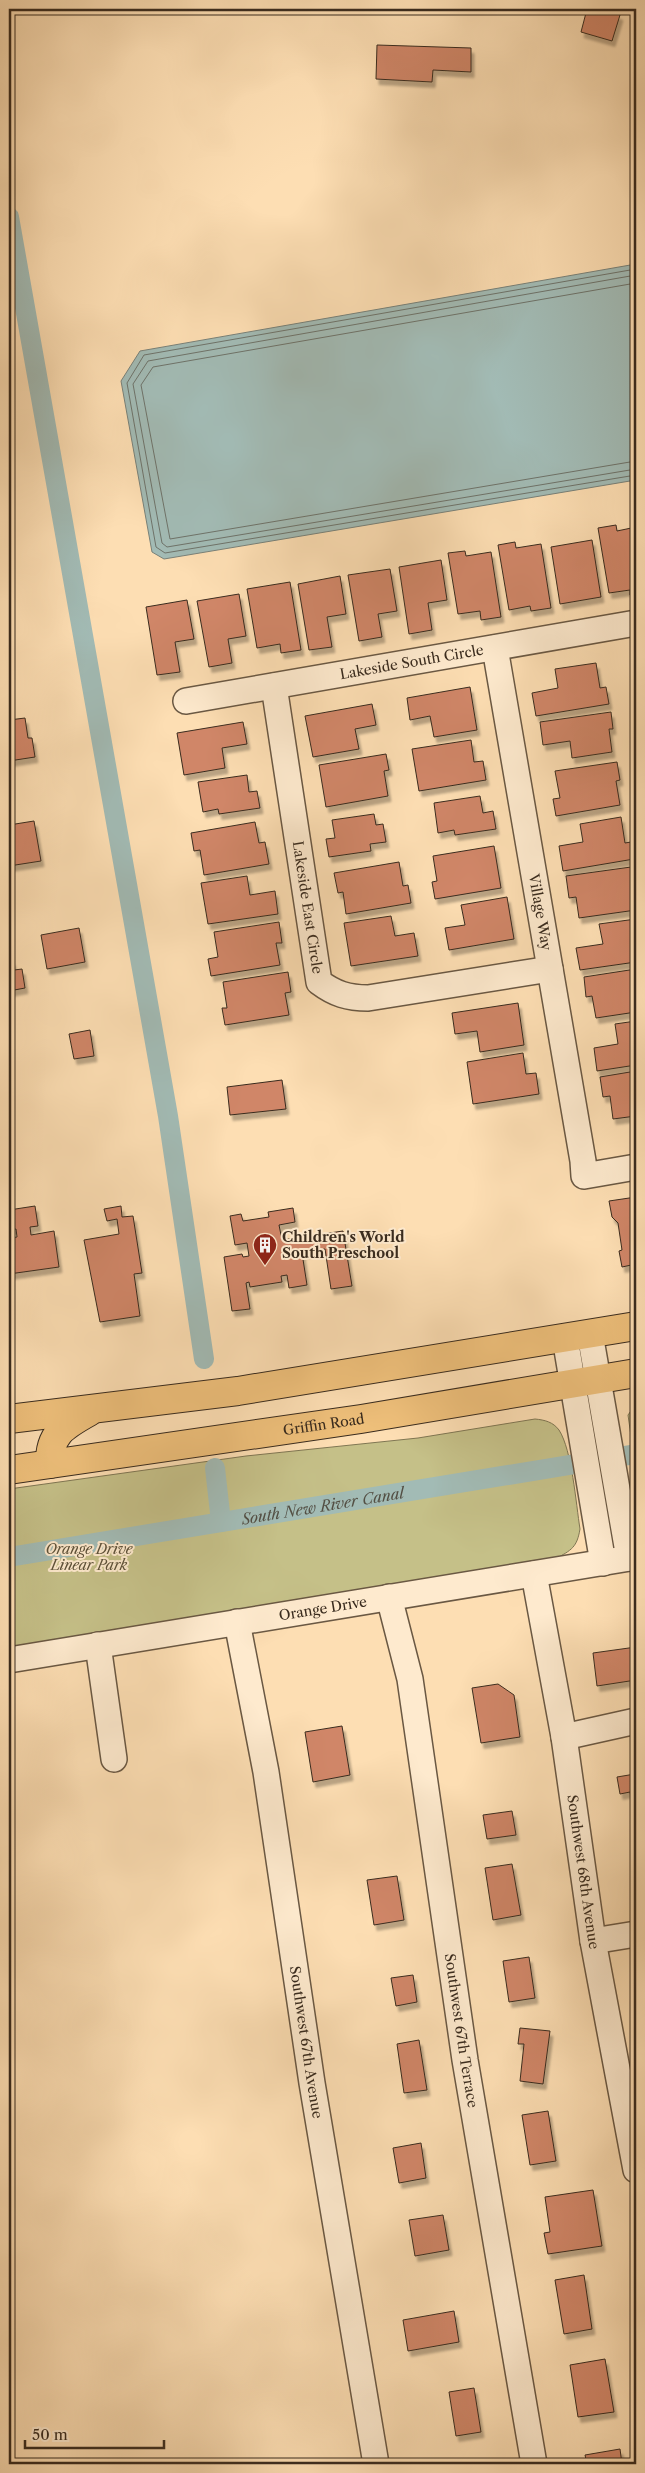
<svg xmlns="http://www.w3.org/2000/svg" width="645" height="2473" font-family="'Libre Caslon Text',serif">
	<defs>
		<filter id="shadow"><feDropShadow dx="3" dy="5.5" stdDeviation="1" flood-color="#0004"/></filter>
	</defs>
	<rect width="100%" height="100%" fill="#fddeb3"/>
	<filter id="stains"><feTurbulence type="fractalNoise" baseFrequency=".004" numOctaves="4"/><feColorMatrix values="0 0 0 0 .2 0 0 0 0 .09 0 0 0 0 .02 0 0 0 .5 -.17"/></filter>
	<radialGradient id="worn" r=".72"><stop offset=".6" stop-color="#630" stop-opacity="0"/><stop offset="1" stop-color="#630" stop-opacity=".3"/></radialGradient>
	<g fill="#c5c088" stroke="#7f7653">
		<path d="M 636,1404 L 636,1471 L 628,1415 Z"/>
		<path d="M 535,1419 C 545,1420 553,1422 559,1430 C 572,1450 576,1504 580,1529 C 577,1547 572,1550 555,1559 L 9,1650 L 9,1489 L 246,1456 L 418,1438 Z"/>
	</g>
	<path fill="#a2bbb5" stroke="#788179" d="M 636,264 L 636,480 L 164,559 L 152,552 L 121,381 L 140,351 Z"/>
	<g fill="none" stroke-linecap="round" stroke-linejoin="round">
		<g stroke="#6e736a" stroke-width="1">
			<path d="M 636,269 L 144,355 L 127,383 L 156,547 L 165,553 L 636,475"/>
			<path d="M 636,275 L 148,361 L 133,384 L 162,543 L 167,547 L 636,469"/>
			<path d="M 636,283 L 153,367 L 141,385 L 170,539 L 636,461"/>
		</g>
		<g stroke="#a2bbb5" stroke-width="20">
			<path d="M 9,217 L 168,1116 L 204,1359"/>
			<path d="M 215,1468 L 221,1522"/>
			<path id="s1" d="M 9,1557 L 636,1454"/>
		</g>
	</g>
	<g fill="#d08668" stroke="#392b1e" filter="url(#shadow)">
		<path d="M 587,9 L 609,9 L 608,11 L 620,15 L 612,41 L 581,32 Z"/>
		<path d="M 377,45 L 471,48 L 471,72 L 433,70 L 432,82 L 376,79 Z"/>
		<path d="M 616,525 L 617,531 L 636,527 L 636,594 L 630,595 L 630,590 L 609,593 L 598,528 Z"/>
		<path d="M 592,540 L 601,597 L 560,604 L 551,547 Z"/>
		<path d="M 515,542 L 516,548 L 541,544 L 551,608 L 531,611 L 530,606 L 509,610 L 498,545 Z"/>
		<path d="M 465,551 L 466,556 L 491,552 L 501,617 L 481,620 L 480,611 L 458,614 L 448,553 Z"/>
		<path d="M 441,560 L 447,600 L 428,603 L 432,630 L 409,634 L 399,567 Z"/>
		<path d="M 390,569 L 397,611 L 378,614 L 382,637 L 359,641 L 348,575 Z"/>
		<path d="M 340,576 L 346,614 L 327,617 L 332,647 L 309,650 L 298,584 Z"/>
		<path d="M 290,582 L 301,650 L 281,653 L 280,644 L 257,648 L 247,589 Z"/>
		<path d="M 239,594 L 246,636 L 228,639 L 232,663 L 209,667 L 197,601 Z"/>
		<path d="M 187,600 L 194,639 L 175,642 L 180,672 L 157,675 L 146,607 Z"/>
		<path d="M 596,663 L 600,688 L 606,687 L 609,704 L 536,716 L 532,693 L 558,688 L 555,669 Z"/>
		<path d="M 470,687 L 477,730 L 434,737 L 430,716 L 410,720 L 407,698 Z"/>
		<path d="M 372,704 L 376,725 L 355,729 L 359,749 L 313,757 L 305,716 Z"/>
		<path d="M 611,712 L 613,729 L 609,729 L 612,752 L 572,758 L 570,741 L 543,745 L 540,722 Z"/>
		<path d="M 25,718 L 28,738 L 32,738 L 35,757 L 9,761 L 9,720 Z"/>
		<path d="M 243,722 L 247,744 L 222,748 L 225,768 L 184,775 L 177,733 Z"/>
		<path d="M 471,740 L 474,762 L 483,761 L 486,780 L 419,791 L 412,749 Z"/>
		<path d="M 386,754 L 389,770 L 384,771 L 388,796 L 326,807 L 319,765 Z"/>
		<path d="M 617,762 L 620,780 L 616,781 L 620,805 L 556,816 L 553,799 L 560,798 L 555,771 Z"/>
		<path d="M 247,775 L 249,792 L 257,791 L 260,808 L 219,814 L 218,809 L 203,812 L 198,782 Z"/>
		<path d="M 480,796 L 483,813 L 493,811 L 496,829 L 455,835 L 454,830 L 438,833 L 434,803 Z"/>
		<path d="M 374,814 L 376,825 L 383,824 L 386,842 L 370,844 L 371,851 L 329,857 L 326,839 L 335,838 L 332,820 Z"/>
		<path d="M 621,817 L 625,843 L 631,842 L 634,859 L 563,871 L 559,846 L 583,842 L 580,824 Z"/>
		<path d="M 34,821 L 41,861 L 9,866 L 9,847 L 13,846 L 9,825 Z"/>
		<path d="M 255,822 L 259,843 L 265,842 L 269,864 L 204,875 L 200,850 L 194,851 L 191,833 Z"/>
		<path d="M 494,846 L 501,888 L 435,899 L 432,882 L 437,881 L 433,856 Z"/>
		<path d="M 399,862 L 403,886 L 408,885 L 411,903 L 346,914 L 343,892 L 338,893 L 334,873 Z"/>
		<path d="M 631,867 L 634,892 L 636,892 L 636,910 L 579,918 L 576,897 L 569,898 L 566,876 Z"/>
		<path d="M 247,876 L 250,895 L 275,891 L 278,914 L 208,924 L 201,883 Z"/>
		<path d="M 507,897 L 514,939 L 449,950 L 445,928 L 465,925 L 461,905 Z"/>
		<path d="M 391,916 L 395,936 L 414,933 L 418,956 L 351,966 L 344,923 Z"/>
		<path d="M 636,919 L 636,962 L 580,970 L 576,948 L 603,944 L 599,924 Z"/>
		<path d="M 279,922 L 282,943 L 276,943 L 280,965 L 211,976 L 208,959 L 218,957 L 214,932 Z"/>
		<path d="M 79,928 L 85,962 L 47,969 L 41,935 Z"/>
		<path d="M 12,960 L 14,970 L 22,969 L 25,988 L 9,991 L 9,961 Z"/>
		<path d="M 636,969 L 636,1012 L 596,1018 L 592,996 L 586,997 L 584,977 Z"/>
		<path d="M 288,972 L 291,992 L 285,993 L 289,1015 L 225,1025 L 222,1008 L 227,1008 L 223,982 Z"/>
		<path d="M 518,1003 L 524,1045 L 480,1052 L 477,1031 L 455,1034 L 452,1013 Z"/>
		<path d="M 636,1021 L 636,1065 L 597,1071 L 594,1048 L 618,1044 L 615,1024 Z"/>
		<path d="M 90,1030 L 94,1056 L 74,1059 L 69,1034 Z"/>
		<path d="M 523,1053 L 526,1074 L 536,1073 L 539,1094 L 473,1104 L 467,1062 Z"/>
		<path d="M 636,1071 L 636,1116 L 613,1119 L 610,1096 L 603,1097 L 600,1077 Z"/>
		<path d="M 282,1080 L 286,1109 L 230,1115 L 227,1087 Z"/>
		<path d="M 636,1197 L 636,1264 L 622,1267 L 619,1251 L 622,1250 L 618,1223 L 612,1217 L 609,1201 Z"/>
		<path d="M 35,1206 L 38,1226 L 30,1227 L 31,1235 L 54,1231 L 59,1267 L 9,1274 L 9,1238 L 17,1237 L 16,1229 L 9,1230 L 9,1210 Z"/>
		<path d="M 121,1206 L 122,1217 L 133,1216 L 142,1273 L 134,1274 L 140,1316 L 100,1322 L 84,1240 L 119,1234 L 117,1219 L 107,1221 L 104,1209 Z"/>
		<path d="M 293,1208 L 295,1222 L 279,1225 L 282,1240 L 343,1231 L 352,1286 L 331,1289 L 325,1249 L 302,1253 L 307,1285 L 289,1288 L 287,1275 L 281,1276 L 282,1282 L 250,1287 L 249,1282 L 246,1283 L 250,1309 L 232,1311 L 224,1257 L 242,1254 L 243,1257 L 249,1256 L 247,1243 L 235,1245 L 230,1216 L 241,1214 L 243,1221 L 269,1217 L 268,1212 Z"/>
		<path d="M 636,1647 L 636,1680 L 597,1686 L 593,1653 Z"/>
		<path d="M 498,1684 L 514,1695 L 520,1737 L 481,1743 L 472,1688 Z"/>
		<path d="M 342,1726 L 350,1775 L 313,1782 L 305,1732 Z"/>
		<path d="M 635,1774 L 636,1780 L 635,1819 L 630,1792 L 620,1794 L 617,1777 Z"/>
		<path d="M 512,1811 L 516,1835 L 487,1839 L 483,1815 Z"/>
		<path d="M 636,1852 L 636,1882 L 632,1853 Z"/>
		<path d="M 512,1864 L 521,1915 L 493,1920 L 485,1868 Z"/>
		<path d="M 397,1876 L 404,1920 L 374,1925 L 367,1880 Z"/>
		<path d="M 529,1957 L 535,1998 L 509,2002 L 503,1961 Z"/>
		<path d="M 413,1975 L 417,2002 L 396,2006 L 391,1978 Z"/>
		<path d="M 520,2028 L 550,2031 L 543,2084 L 520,2081 L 524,2044 L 518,2044 Z"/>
		<path d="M 419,2040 L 427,2090 L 404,2093 L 397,2044 Z"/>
		<path d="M 548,2111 L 556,2161 L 530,2165 L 522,2115 Z"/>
		<path d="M 421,2143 L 426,2178 L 399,2183 L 393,2148 Z"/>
		<path d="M 593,2190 L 602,2246 L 548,2254 L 544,2233 L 550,2232 L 545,2197 Z"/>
		<path d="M 443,2215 L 449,2250 L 415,2256 L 409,2220 Z"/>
		<path d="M 584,2275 L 592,2329 L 564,2334 L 555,2280 Z"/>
		<path d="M 454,2311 L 459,2342 L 408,2351 L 403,2320 Z"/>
		<path d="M 605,2359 L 614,2412 L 578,2417 L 570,2365 Z"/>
		<path d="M 474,2388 L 481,2432 L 456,2436 L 449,2392 Z"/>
		<path d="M 620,2449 L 622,2464 L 587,2464 L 585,2455 Z"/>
	</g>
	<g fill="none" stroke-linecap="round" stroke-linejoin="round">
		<g stroke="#6a5843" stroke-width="28">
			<g id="minor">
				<path id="s2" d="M 495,648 L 583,1161 L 584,1176 L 636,1167"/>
				<path id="s3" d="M 274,686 L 319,982 C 335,994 348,998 368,998 L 550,969"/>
				<path id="s4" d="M 186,701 L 636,623"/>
				<path d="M 590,1334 L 629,1558"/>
				<path d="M 565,1338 L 603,1563"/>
				<path id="s5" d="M 534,1574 L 564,1737 L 593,1941 L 636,2170"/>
				<path id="s6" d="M 389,1597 L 410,1679 L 465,2060 L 534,2464"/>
				<path id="s7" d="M 237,1622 L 266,1772 L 312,2083 L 376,2464"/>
				<path d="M 98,1645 L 114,1759"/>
				<path id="s8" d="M 9,1660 L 636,1557"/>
				<path d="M 564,1737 L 636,1721"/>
				<path d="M 593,1941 L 636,1934"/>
			</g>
		</g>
		<g stroke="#392b1e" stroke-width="30">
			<g id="major">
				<path d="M 9,1419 L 238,1391 L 636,1326"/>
				<path d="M 50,1464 C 49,1434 64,1426 89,1412"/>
				<path id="s9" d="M 9,1470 L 361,1419 L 636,1373"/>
			</g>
		</g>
		<use href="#minor" stroke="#feeace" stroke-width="25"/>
		<use href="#major" stroke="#eebf7a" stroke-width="28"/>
	</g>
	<defs>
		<g id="building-pin" transform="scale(1.25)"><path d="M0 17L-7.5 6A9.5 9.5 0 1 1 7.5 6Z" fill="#8f2418" stroke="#feeace"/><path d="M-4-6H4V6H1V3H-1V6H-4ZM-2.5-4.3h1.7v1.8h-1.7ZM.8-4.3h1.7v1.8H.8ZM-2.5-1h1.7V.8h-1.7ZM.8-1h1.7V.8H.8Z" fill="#fff"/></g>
	</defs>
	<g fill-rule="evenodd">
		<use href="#building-pin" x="265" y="1245"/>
	</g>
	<g text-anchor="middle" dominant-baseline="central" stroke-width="4" stroke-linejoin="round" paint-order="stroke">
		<g font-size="14" fill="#392b1e" stroke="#feeace">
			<text stroke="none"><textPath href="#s4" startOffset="229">Lakeside South Circle</textPath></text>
			<text stroke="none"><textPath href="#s3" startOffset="224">Lakeside East Circle</textPath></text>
			<text stroke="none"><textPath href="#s2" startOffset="268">Village Way</textPath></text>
			<text stroke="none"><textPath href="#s9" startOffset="318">Griffin Road</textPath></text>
			<text stroke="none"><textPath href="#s8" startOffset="318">Orange Drive</textPath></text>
			<text stroke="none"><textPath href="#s5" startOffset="302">Southwest 68th Avenue</textPath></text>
			<text stroke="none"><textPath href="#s6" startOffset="440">Southwest 67th Terrace</textPath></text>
			<text stroke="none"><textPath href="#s7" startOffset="426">Southwest 67th Avenue</textPath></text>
		</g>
		<g font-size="14" font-weight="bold" fill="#392b1e" stroke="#feeace" text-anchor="start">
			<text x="282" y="1237">Children's World<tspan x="282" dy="16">South Preschool</tspan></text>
		</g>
		<g font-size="14" font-style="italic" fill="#5c5038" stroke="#feeace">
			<text x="89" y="1549">Orange Drive<tspan x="89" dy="16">Linear Park</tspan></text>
		</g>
		<g font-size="15" font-style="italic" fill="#534f44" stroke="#feeace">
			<text stroke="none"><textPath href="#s1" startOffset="318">South New River Canal</textPath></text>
		</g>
	</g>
	<rect width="645" height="2473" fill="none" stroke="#fddeb3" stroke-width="30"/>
	<rect x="10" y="10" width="625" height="2453" fill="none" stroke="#392b1e" stroke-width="2.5"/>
	<rect x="15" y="15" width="615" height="2443" fill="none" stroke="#392b1e"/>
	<path d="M25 2440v8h139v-8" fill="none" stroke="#392b1e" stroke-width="2.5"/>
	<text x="32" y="2440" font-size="15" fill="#392b1e" stroke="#feeace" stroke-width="4" paint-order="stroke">50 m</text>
	<rect width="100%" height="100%" filter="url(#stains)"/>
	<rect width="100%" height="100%" fill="url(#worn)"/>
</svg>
